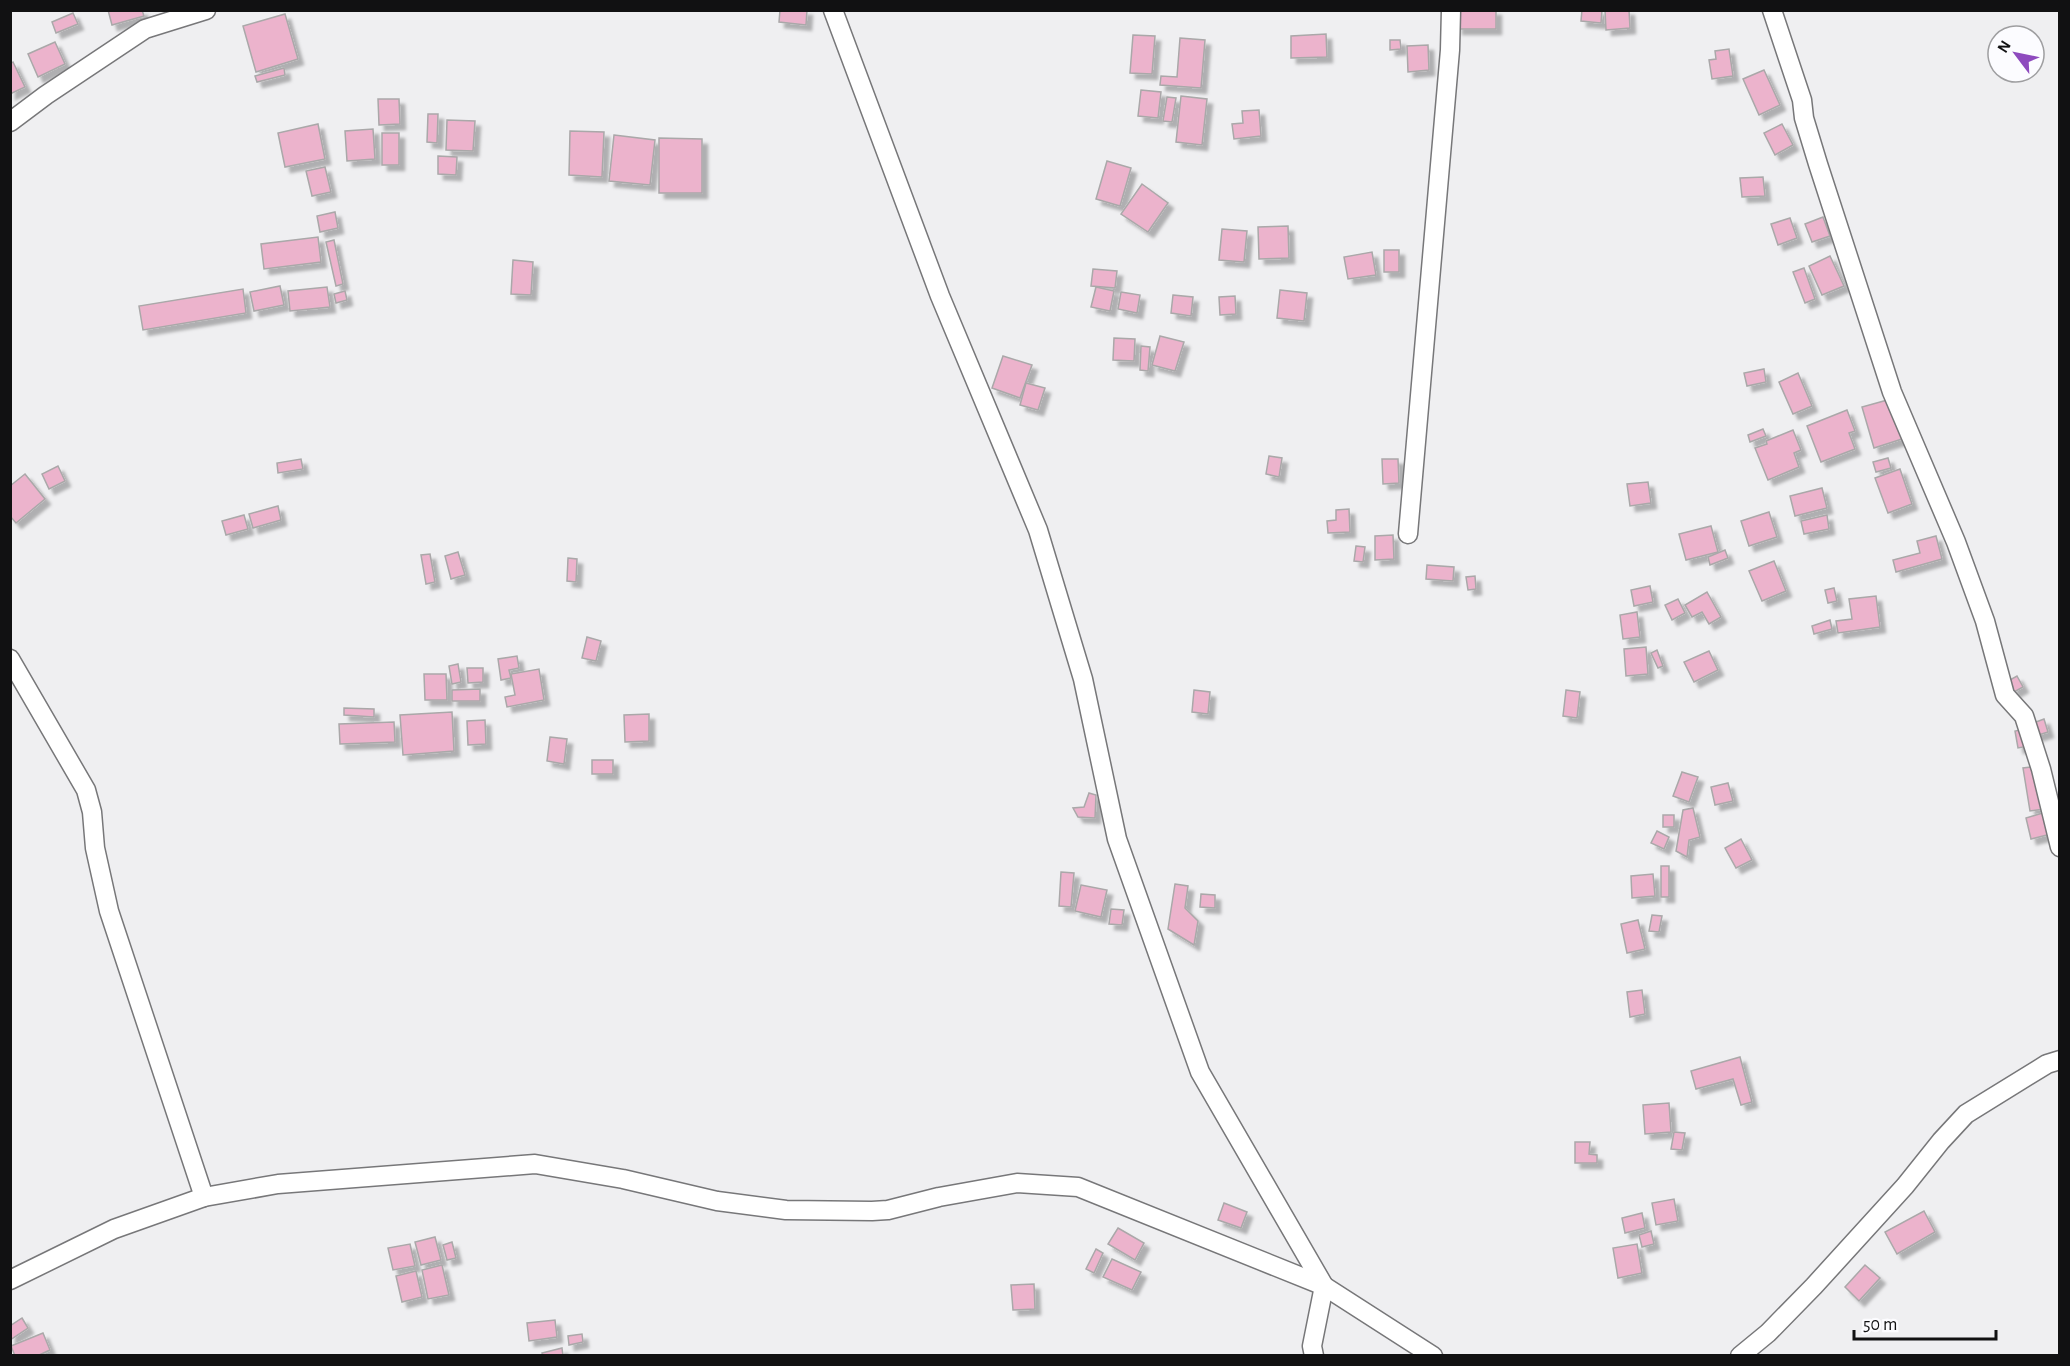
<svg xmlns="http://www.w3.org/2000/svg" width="2070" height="1366" font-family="'Alegreya Sans',sans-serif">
	<defs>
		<filter id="shadow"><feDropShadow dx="5.5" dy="5.5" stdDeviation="1.5" flood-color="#0004"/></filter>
	</defs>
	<rect width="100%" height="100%" fill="#efeff1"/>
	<g fill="#ecb3cc" stroke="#aaa8a9" stroke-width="1.5" filter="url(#shadow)">
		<path d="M 108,10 L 142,10 L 144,16 L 112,25 Z"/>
		<path d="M 780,10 L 807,10 L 806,25 L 779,22 Z"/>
		<rect x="1457" y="10" width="39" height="19"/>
		<path d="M 1582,10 L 1602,10 L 1601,23 L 1581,21 Z"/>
		<path d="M 1605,10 L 1629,10 L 1630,28 L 1606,30 Z"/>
		<path d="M 73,13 L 78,24 L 56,33 L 52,22 Z"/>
		<path d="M 285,14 L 298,59 L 256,72 L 243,26 Z"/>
		<path d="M 1326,34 L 1327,57 L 1291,58 L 1291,36 Z"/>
		<path d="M 1133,35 L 1155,36 L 1152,74 L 1130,73 Z"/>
		<path d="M 1180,38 L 1205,40 L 1201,88 L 1160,85 L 1161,76 L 1177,77 Z"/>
		<path d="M 1390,40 L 1400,40 L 1401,49 L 1390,50 Z"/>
		<path d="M 55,42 L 65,64 L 38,77 L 28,54 Z"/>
		<path d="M 1428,45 L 1429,70 L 1408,72 L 1407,46 Z"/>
		<path d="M 1729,49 L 1733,76 L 1712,79 L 1709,60 L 1716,59 L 1715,51 Z"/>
		<path d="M 13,62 L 25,87 L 10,94 L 10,64 Z"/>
		<path d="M 284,68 L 285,75 L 257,82 L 255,76 Z"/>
		<path d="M 1764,70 L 1780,105 L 1759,115 L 1743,79 Z"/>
		<path d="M 1141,90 L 1161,92 L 1158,118 L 1138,116 Z"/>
		<path d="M 1181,96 L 1207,99 L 1202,145 L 1176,142 Z"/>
		<path d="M 1167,97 L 1176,98 L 1172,122 L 1163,121 Z"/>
		<path d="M 378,99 L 399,99 L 400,124 L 379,125 Z"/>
		<path d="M 1259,110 L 1261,136 L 1234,139 L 1232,124 L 1243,123 L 1242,111 Z"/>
		<path d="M 428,114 L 438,114 L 437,143 L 427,142 Z"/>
		<path d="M 447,120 L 475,121 L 473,151 L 446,150 Z"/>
		<path d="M 318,124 L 325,159 L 285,167 L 278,133 Z"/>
		<path d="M 1782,124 L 1793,145 L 1775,155 L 1764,133 Z"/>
		<path d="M 373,129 L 375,159 L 347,161 L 345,131 Z"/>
		<path d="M 570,131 L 604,132 L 602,177 L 569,175 Z"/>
		<rect x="382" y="133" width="17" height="32"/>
		<path d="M 614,135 L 655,140 L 650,185 L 609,181 Z"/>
		<path d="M 659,138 L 702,139 L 702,193 L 659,193 Z"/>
		<path d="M 438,156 L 457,157 L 456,175 L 438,174 Z"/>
		<path d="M 1107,161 L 1131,168 L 1120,206 L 1096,199 Z"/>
		<path d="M 325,167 L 331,192 L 312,196 L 306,171 Z"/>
		<path d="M 1763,177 L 1765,196 L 1742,197 L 1740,178 Z"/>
		<path d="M 1142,184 L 1168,203 L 1148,232 L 1121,214 Z"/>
		<path d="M 335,212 L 338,228 L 320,232 L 317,216 Z"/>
		<path d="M 1823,217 L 1830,236 L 1812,242 L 1805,224 Z"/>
		<path d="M 1790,218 L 1797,238 L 1778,245 L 1771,224 Z"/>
		<path d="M 1288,226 L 1289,258 L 1259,259 L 1258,227 Z"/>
		<path d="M 1222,229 L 1247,231 L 1244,262 L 1219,260 Z"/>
		<path d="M 318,237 L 321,262 L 264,269 L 261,244 Z"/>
		<path d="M 334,240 L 343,284 L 336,286 L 326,242 Z"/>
		<rect x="1384" y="250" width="15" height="22"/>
		<path d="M 1372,252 L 1376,275 L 1348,279 L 1344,257 Z"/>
		<path d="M 1830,256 L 1844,286 L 1822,295 L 1809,266 Z"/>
		<path d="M 513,260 L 533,262 L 531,295 L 511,294 Z"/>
		<path d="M 1804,268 L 1815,299 L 1805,303 L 1793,272 Z"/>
		<path d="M 1093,269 L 1117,271 L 1115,288 L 1091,286 Z"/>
		<path d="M 280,286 L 284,305 L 254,311 L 250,292 Z"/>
		<path d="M 327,287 L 330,307 L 290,311 L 288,291 Z"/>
		<path d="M 1096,287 L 1114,291 L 1110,311 L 1091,307 Z"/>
		<path d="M 243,289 L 246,313 L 143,330 L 139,306 Z"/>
		<path d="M 1280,290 L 1307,293 L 1304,321 L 1277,318 Z"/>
		<path d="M 345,291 L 347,300 L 336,303 L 334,294 Z"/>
		<path d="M 1121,292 L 1140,295 L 1137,313 L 1118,309 Z"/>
		<path d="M 1173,295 L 1193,297 L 1191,316 L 1171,313 Z"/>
		<path d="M 1235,296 L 1236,314 L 1220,315 L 1219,297 Z"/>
		<path d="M 1160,336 L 1184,342 L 1175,371 L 1152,365 Z"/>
		<path d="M 1114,338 L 1135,339 L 1134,361 L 1113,360 Z"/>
		<path d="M 1141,346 L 1150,347 L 1148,371 L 1140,370 Z"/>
		<path d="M 1003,356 L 1032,365 L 1020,398 L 992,388 Z"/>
		<path d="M 1764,369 L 1766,382 L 1747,386 L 1744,373 Z"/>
		<path d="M 1798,373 L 1812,406 L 1793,414 L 1779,382 Z"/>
		<path d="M 1026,383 L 1045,388 L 1038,410 L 1020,405 Z"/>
		<path d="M 1891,399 L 1902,439 L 1874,448 L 1862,407 Z"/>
		<path d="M 1847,410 L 1855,431 L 1849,433 L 1855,449 L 1821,462 L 1807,426 Z"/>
		<path d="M 1763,429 L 1766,436 L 1750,442 L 1748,435 Z"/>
		<path d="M 1793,430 L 1801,450 L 1794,453 L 1799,467 L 1768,480 L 1755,448 L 1767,444 L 1766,441 Z"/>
		<path d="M 1269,456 L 1282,458 L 1279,477 L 1266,474 Z"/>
		<path d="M 1888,458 L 1891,468 L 1876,472 L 1873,462 Z"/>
		<path d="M 301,459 L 303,469 L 278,473 L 277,463 Z"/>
		<path d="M 1382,459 L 1398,459 L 1399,483 L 1383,484 Z"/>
		<path d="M 58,466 L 65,481 L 49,489 L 42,474 Z"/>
		<path d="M 1900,469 L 1912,504 L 1888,513 L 1875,478 Z"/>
		<path d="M 25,474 L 45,499 L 16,523 L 10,516 L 10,486 Z"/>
		<path d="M 1648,482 L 1651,503 L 1630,506 L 1627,484 Z"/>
		<path d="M 1822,488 L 1827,508 L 1795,516 L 1790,496 Z"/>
		<path d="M 278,506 L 281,520 L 253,528 L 249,514 Z"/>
		<path d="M 1349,509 L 1350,532 L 1328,533 L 1327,521 L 1336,520 L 1336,510 Z"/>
		<path d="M 1769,512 L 1777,537 L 1749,546 L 1741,521 Z"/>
		<path d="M 244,515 L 248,529 L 226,535 L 222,521 Z"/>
		<path d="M 1827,515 L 1829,529 L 1804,534 L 1801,521 Z"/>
		<path d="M 1711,526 L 1718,552 L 1686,560 L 1679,534 Z"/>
		<path d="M 1393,535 L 1394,559 L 1375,560 L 1375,536 Z"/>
		<path d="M 1936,536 L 1942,559 L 1896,572 L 1893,560 L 1920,553 L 1917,541 Z"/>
		<path d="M 1356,546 L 1365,547 L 1363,562 L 1354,561 Z"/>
		<path d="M 1725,550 L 1728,558 L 1710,565 L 1708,557 Z"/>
		<path d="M 458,552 L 465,575 L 451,579 L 445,556 Z"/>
		<path d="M 430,554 L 435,582 L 426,584 L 421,555 Z"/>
		<path d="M 568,558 L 577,559 L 576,582 L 567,581 Z"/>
		<path d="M 1774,561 L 1786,591 L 1762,601 L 1749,571 Z"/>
		<path d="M 1427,565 L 1454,567 L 1453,581 L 1426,579 Z"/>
		<path d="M 1475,576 L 1476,589 L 1468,590 L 1466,577 Z"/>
		<path d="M 1650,586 L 1653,602 L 1634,606 L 1631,590 Z"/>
		<path d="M 1834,588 L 1837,601 L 1828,603 L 1825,590 Z"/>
		<path d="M 1707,592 L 1721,617 L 1709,624 L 1702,612 L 1692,617 L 1685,605 Z"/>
		<path d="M 1876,596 L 1880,627 L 1838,633 L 1836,621 L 1852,619 L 1849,599 Z"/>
		<path d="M 1678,599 L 1685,613 L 1672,620 L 1665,605 Z"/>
		<path d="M 1637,612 L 1640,637 L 1623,639 L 1620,615 Z"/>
		<path d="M 1830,620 L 1832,629 L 1814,634 L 1812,626 Z"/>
		<path d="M 587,637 L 601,641 L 596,661 L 582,658 Z"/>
		<path d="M 1646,647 L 1648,674 L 1626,676 L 1624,649 Z"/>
		<path d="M 1657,650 L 1663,666 L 1658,668 L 1651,653 Z"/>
		<path d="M 1709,651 L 1718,670 L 1694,682 L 1684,662 Z"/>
		<path d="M 517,656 L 519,668 L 509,670 L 511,678 L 501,680 L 498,659 Z"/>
		<path d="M 458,664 L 461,682 L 452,684 L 449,666 Z"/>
		<path d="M 467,668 L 483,668 L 483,682 L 468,683 Z"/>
		<path d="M 539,669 L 544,700 L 507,707 L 505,697 L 515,695 L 511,674 Z"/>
		<path d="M 424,674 L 446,674 L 447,700 L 425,700 Z"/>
		<path d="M 2017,676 L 2023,687 L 2014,692 L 2008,681 Z"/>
		<path d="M 480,689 L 480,701 L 452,701 L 452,690 Z"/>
		<path d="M 1194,690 L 1210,692 L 1208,714 L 1192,712 Z"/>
		<path d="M 1566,690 L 1580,692 L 1577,718 L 1563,716 Z"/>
		<path d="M 344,708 L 374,709 L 374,717 L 344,715 Z"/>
		<path d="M 452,712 L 454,751 L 403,755 L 400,715 Z"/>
		<path d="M 649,714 L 649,741 L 625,742 L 624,715 Z"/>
		<path d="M 2044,719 L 2048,732 L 2032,737 L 2028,725 Z"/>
		<path d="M 485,720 L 486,744 L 468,745 L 467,721 Z"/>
		<path d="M 394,722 L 395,742 L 340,744 L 339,724 Z"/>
		<path d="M 2026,729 L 2029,746 L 2018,748 L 2015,731 Z"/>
		<path d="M 550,737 L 567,739 L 564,764 L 547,761 Z"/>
		<rect x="592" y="760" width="21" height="14"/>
		<path d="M 2038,766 L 2044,809 L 2030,811 L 2023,768 Z"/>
		<path d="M 1682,772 L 1698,777 L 1689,802 L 1673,796 Z"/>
		<path d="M 1728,783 L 1733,801 L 1715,805 L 1711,787 Z"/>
		<path d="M 1089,793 L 1096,795 L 1095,818 L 1078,817 L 1073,808 L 1084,807 Z"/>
		<path d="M 1693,808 L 1700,837 L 1689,840 L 1687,857 L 1676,851 L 1683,810 Z"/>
		<path d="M 2046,812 L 2051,834 L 2031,839 L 2026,818 Z"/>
		<rect x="1663" y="815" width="11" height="12"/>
		<path d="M 1657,831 L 1669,837 L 1664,849 L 1651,843 Z"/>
		<path d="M 1741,839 L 1752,860 L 1736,868 L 1725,848 Z"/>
		<rect x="1661" y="866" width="8" height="31"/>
		<path d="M 1061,872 L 1074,873 L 1071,907 L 1059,906 Z"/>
		<path d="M 1653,874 L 1655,896 L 1632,898 L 1631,876 Z"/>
		<path d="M 1175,884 L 1188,886 L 1185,908 L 1198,921 L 1194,945 L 1168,929 Z"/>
		<path d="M 1081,885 L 1107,890 L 1101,917 L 1075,911 Z"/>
		<path d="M 1201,894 L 1215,895 L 1215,908 L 1200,907 Z"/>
		<path d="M 1111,909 L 1124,910 L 1122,925 L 1109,924 Z"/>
		<path d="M 1652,915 L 1662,916 L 1659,932 L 1649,931 Z"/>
		<path d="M 1638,920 L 1645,949 L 1627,953 L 1621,924 Z"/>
		<path d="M 1642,990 L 1645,1014 L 1630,1017 L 1627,992 Z"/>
		<path d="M 1740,1057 L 1752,1102 L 1741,1105 L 1733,1079 L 1696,1089 L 1691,1071 Z"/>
		<path d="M 1669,1103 L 1671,1132 L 1645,1134 L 1643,1105 Z"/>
		<path d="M 1674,1132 L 1685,1133 L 1682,1150 L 1671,1149 Z"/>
		<path d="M 1575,1142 L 1590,1142 L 1589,1154 L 1597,1155 L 1597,1163 L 1575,1163 Z"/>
		<path d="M 1674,1199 L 1678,1221 L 1656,1225 L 1652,1203 Z"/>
		<path d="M 1224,1203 L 1247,1212 L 1241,1228 L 1218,1220 Z"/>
		<path d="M 1924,1211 L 1935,1232 L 1897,1254 L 1885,1232 Z"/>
		<path d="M 1642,1213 L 1645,1228 L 1625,1233 L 1622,1218 Z"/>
		<path d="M 1118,1228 L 1144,1243 L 1135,1260 L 1108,1244 Z"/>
		<path d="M 1651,1231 L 1654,1244 L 1642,1247 L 1639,1235 Z"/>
		<path d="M 435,1237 L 441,1260 L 421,1265 L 415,1242 Z"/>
		<path d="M 452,1242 L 456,1258 L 447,1260 L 443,1245 Z"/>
		<path d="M 410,1244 L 415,1266 L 393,1270 L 388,1248 Z"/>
		<path d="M 1637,1244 L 1642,1273 L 1618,1278 L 1613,1248 Z"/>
		<path d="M 1096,1249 L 1103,1253 L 1094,1273 L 1086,1269 Z"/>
		<path d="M 1112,1259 L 1141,1272 L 1132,1290 L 1103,1277 Z"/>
		<path d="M 442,1265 L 449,1295 L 428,1299 L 422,1270 Z"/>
		<path d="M 1865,1265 L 1880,1278 L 1859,1301 L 1845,1287 Z"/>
		<path d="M 416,1271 L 422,1297 L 402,1302 L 396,1276 Z"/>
		<path d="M 1034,1284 L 1035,1309 L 1013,1310 L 1011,1285 Z"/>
		<path d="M 22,1318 L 28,1328 L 10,1340 L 10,1326 Z"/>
		<path d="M 555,1320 L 557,1337 L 529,1341 L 527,1323 Z"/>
		<path d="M 43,1333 L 50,1350 L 37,1356 L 15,1356 L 11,1346 Z"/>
		<path d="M 582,1334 L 583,1342 L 569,1345 L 568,1336 Z"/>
		<path d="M 562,1348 L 563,1356 L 543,1356 L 542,1353 Z"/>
	</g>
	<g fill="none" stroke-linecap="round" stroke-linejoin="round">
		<g stroke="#777779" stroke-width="21">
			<g id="street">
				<path d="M 833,10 L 940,296 L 1038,530 L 1083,679 L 1117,839 L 1200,1072 L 1324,1286 L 1312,1346 L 1314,1356"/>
				<path d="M 1772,10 L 1802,100 L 1804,118 L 1818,164 L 1892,392 L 1956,542 L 1985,621 L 2005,695 L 2024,716 L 2041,769 L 2060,847"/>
				<path d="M 10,122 L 46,95 L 145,29 L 206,10"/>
				<path d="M 1408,534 L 1450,50 L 1451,10"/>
				<path d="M 10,659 L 86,790 L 92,812 L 95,848 L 109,911 L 204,1197"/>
				<path d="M 10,1280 L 114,1229 L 204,1197 L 278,1184 L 535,1164 L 623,1179 L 717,1201 L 786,1210 L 872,1211 L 888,1210 L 939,1197 L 1017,1183 L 1078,1187 L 1324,1286 L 1433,1356"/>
				<path d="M 1740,1356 L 1768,1333 L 1814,1286 L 1905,1186 L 1941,1141 L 1966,1114 L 2047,1064 L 2060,1060"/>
			</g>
		</g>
		<use href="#street" stroke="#fff" stroke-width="18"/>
	</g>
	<rect width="2070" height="1366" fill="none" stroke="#111112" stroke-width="24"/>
	<g transform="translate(2016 54) rotate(302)"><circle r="28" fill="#fcfcff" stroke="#9e9ea0" stroke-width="1.5"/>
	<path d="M0-4.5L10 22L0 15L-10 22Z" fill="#8e4abe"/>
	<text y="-9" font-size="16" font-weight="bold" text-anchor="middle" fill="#111112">N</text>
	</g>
	<path d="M1854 1330v9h142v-9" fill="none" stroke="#111112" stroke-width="3"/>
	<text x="1863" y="1330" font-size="18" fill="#111112" stroke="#fcfcff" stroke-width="4.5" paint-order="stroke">50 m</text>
</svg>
